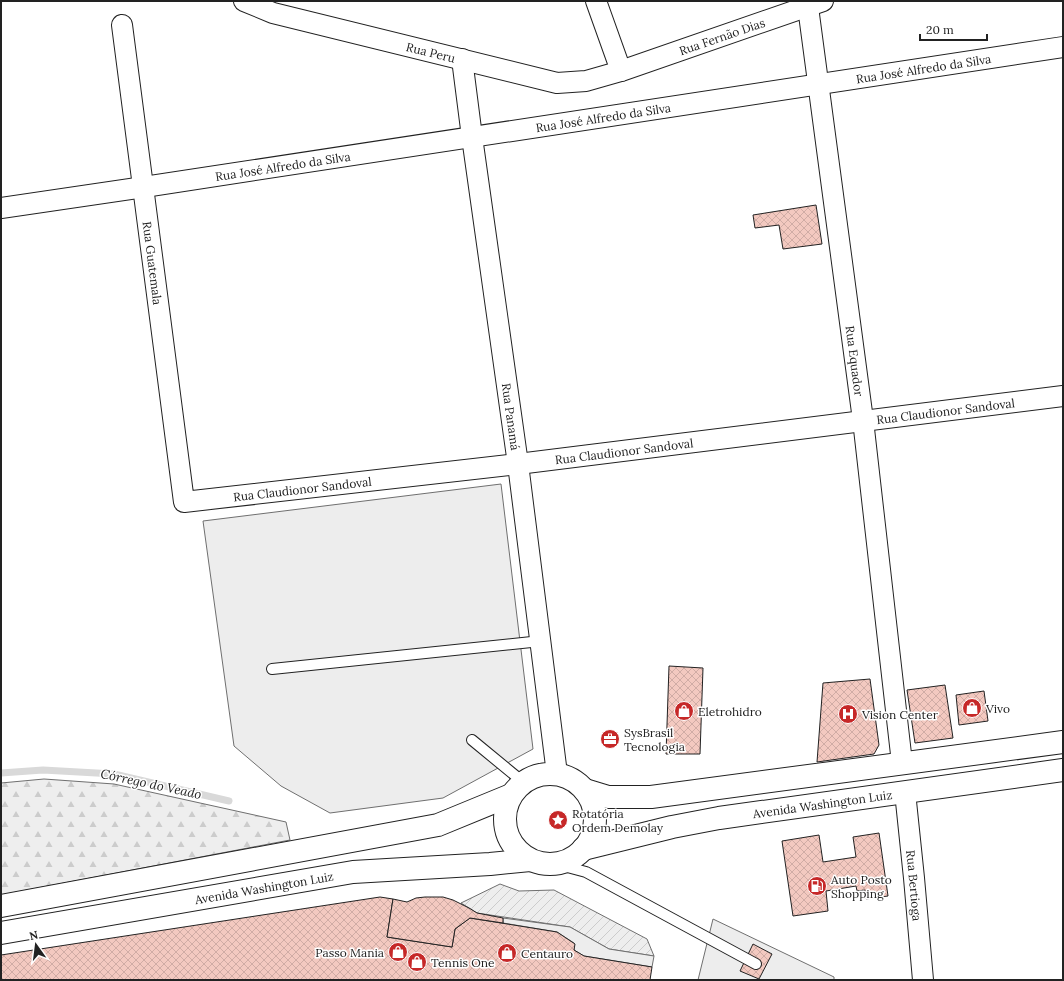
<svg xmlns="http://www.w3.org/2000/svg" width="1064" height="981" font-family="Lora,serif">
	<defs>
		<pattern id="forest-firs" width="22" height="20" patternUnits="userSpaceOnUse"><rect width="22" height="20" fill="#eee"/><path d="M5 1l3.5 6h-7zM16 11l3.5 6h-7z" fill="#ccc"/></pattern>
		<pattern id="garden-furrows" width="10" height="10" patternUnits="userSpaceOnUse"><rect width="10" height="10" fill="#eee"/><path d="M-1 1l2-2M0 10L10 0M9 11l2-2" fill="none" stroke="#ccc"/></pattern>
		<pattern id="building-cross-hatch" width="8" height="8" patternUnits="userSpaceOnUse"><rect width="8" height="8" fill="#f3c9c0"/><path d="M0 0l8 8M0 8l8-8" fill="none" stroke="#d0aca5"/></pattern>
	</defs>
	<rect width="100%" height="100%" fill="#fff"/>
	<path fill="url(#forest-firs)" stroke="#6f6f6f" d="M 44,779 L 114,784 L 286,822 L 290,840 L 1,895 L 1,783 Z"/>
	<path fill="url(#garden-furrows)" stroke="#6f6f6f" d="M 500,884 L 519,891 L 554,890 L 647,939 L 654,956 L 609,949 L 570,927 L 477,913 L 461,903 Z"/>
	<g fill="#ededed" stroke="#6f6f6f">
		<path d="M 501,484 L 533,749 L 443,798 L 330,813 L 281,786 L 234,746 L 203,521 Z"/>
		<path d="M 503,918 L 570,927 L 609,949 L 654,956 L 652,967 L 584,956 L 574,950 L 574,943 L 557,932 L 503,923 Z"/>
		<path d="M 713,919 L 834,977 L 834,980 L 698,980 Z"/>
	</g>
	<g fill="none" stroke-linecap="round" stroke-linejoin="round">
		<path stroke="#d9d9d9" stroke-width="7" d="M 1,773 L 43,770 L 114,774 L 229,801"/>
	</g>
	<g fill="url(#building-cross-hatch)" stroke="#222">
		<path d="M 816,205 L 822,244 L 783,249 L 779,225 L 755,228 L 753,215 Z"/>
		<path d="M 669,666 L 703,668 L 700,754 L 666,754 Z"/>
		<path d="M 870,679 L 879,745 L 874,754 L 817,762 L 823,683 Z"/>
		<path d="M 945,685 L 953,738 L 915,743 L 907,690 Z"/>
		<path d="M 984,691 L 988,721 L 959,725 L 956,695 Z"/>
		<path d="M 879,833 L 888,896 L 866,899 L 865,890 L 857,891 L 856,886 L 826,891 L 828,911 L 793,916 L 782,841 L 819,835 L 823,862 L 856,857 L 853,837 Z"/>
		<path d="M 380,897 L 393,899 L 387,937 L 452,947 L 455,929 L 470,918 L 557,932 L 575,944 L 574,950 L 584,956 L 652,967 L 650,980 L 1,980 L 1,955 Z"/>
		<path d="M 425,897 L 443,897 L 453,900 L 469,908 L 477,913 L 503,918 L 503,923 L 470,918 L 455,929 L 452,947 L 387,937 L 393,899 L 407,902 L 416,898 Z"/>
		<path d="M 753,944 L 772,954 L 759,979 L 740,971 Z"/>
	</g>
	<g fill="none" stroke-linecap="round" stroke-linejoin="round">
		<g stroke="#222" stroke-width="12">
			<g id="lane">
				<path d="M 272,669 L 541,641"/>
				<path d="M 472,740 L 523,782"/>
				<path d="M 556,864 L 586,872 L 756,964"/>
			</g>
		</g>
		<g stroke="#222" stroke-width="22">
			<g id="street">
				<path id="s1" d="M 244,1 L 273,13 L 557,83 L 586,81 L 621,71 L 823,1"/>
				<path d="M 596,1 L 621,71"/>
				<path id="s2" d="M 808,7 L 863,420 L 902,763"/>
				<path id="s3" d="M 122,25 L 184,502 L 518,464 L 1063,396"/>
				<path id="s4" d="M 462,59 L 472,137 L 518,464 L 557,774"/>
				<path id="s5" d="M 1,208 L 144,187 L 1063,47"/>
				<path id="s6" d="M 905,792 L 914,878 L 923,980"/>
			</g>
		</g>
		<g stroke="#222" stroke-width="24">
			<g id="secondary">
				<circle cx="550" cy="819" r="45"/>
				<path d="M 585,790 L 608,797 L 651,797 L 1063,742"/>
				<path id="s7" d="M 583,849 L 672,827 L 719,818 L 1063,770"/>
				<path d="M 1,906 L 438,825 L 511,795"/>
				<path id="s8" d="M 1,933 L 353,872 L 490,864 L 530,860"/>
			</g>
		</g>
		<use href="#lane" stroke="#fff" stroke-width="10"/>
		<use href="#street" stroke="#fff" stroke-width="20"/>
		<use href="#secondary" stroke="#fff" stroke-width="22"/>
	</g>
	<defs>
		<g id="shop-disc" transform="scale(1)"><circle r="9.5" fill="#c62828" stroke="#fff"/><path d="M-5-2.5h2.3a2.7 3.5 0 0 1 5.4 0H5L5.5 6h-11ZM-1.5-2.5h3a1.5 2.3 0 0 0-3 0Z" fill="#fff"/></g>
		<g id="hospital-disc" transform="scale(1)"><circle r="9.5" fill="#c62828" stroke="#fff"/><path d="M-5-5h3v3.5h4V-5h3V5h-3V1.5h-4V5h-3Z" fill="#fff"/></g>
		<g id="office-disc" transform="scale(1)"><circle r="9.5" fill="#c62828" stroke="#fff"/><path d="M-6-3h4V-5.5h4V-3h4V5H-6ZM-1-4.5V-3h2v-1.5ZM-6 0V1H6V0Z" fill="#fff"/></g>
		<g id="sight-disc" transform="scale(1)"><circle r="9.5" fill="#c62828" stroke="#fff"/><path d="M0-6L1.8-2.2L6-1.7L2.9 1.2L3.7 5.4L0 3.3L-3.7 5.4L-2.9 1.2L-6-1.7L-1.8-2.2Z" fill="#fff"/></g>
		<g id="fuel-disc" transform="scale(1)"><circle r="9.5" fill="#c62828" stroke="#fff"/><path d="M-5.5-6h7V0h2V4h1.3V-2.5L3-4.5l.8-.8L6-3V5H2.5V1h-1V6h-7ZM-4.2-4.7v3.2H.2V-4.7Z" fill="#fff"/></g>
	</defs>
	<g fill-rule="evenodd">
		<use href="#shop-disc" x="972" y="708"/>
		<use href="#shop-disc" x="684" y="711"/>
		<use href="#hospital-disc" x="848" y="714"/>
		<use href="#office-disc" x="610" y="739"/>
		<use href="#sight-disc" x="558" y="820"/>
		<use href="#fuel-disc" x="817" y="886"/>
		<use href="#shop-disc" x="398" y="952"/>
		<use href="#shop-disc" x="507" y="953"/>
		<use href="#shop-disc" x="417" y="962"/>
	</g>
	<g text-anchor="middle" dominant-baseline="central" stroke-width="3" stroke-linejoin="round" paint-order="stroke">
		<g font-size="12" fill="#222" stroke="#fff">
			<text stroke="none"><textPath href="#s1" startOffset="496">Rua Fernão Dias</textPath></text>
			<text stroke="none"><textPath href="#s1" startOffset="194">Rua Peru</textPath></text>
			<text stroke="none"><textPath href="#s5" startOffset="933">Rua José Alfredo da Silva</textPath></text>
			<text stroke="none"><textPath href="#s5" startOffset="609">Rua José Alfredo da Silva</textPath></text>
			<text stroke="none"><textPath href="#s5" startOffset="285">Rua José Alfredo da Silva</textPath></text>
			<text stroke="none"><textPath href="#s3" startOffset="240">Rua Guatemala</textPath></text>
			<text stroke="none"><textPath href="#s2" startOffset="357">Rua Equador</textPath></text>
			<text stroke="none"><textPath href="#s3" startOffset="1248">Rua Claudionor Sandoval</textPath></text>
			<text stroke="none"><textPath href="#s4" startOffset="361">Rua Panamá</textPath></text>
			<text stroke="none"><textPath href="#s3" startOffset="924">Rua Claudionor Sandoval</textPath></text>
			<text stroke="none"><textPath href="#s3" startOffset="600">Rua Claudionor Sandoval</textPath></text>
			<text stroke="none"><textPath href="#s7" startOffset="244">Avenida Washington Luiz</textPath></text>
			<text stroke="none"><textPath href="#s6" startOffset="94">Rua Bertioga</textPath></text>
			<text stroke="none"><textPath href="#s8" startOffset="267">Avenida Washington Luiz</textPath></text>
		</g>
		<g font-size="12" fill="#222" stroke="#fff" text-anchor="start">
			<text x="986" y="708">Vivo</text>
			<text x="698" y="711">Eletrohidro</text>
			<text x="862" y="714">Vision Center</text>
			<text x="624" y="732">SysBrasil<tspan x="624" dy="14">Tecnologia</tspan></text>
			<text x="572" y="813">Rotatória<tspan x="572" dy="14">Ordem Demolay</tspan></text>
			<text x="831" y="879">Auto Posto<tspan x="831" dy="14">Shopping</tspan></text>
			<text x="384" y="952" text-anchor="end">Passo Mania</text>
			<text x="521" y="953">Centauro</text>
			<text x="431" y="962">Tennis One</text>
		</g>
		<g font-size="13" font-style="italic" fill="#222" stroke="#fff">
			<text transform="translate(151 784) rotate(12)">Córrego do Veado</text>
		</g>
	</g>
	<rect width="1064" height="981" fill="none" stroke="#222222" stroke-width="4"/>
	<g transform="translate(36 945) rotate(346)" stroke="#ffffff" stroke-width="3" paint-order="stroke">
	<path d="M0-3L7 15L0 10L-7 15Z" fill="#222222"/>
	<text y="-6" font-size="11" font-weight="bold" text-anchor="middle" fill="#222222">N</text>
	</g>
	<path d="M920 34v6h67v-6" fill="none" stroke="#222222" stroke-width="2"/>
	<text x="926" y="34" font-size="12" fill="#222222" stroke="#ffffff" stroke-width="3" paint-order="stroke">20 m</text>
</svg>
